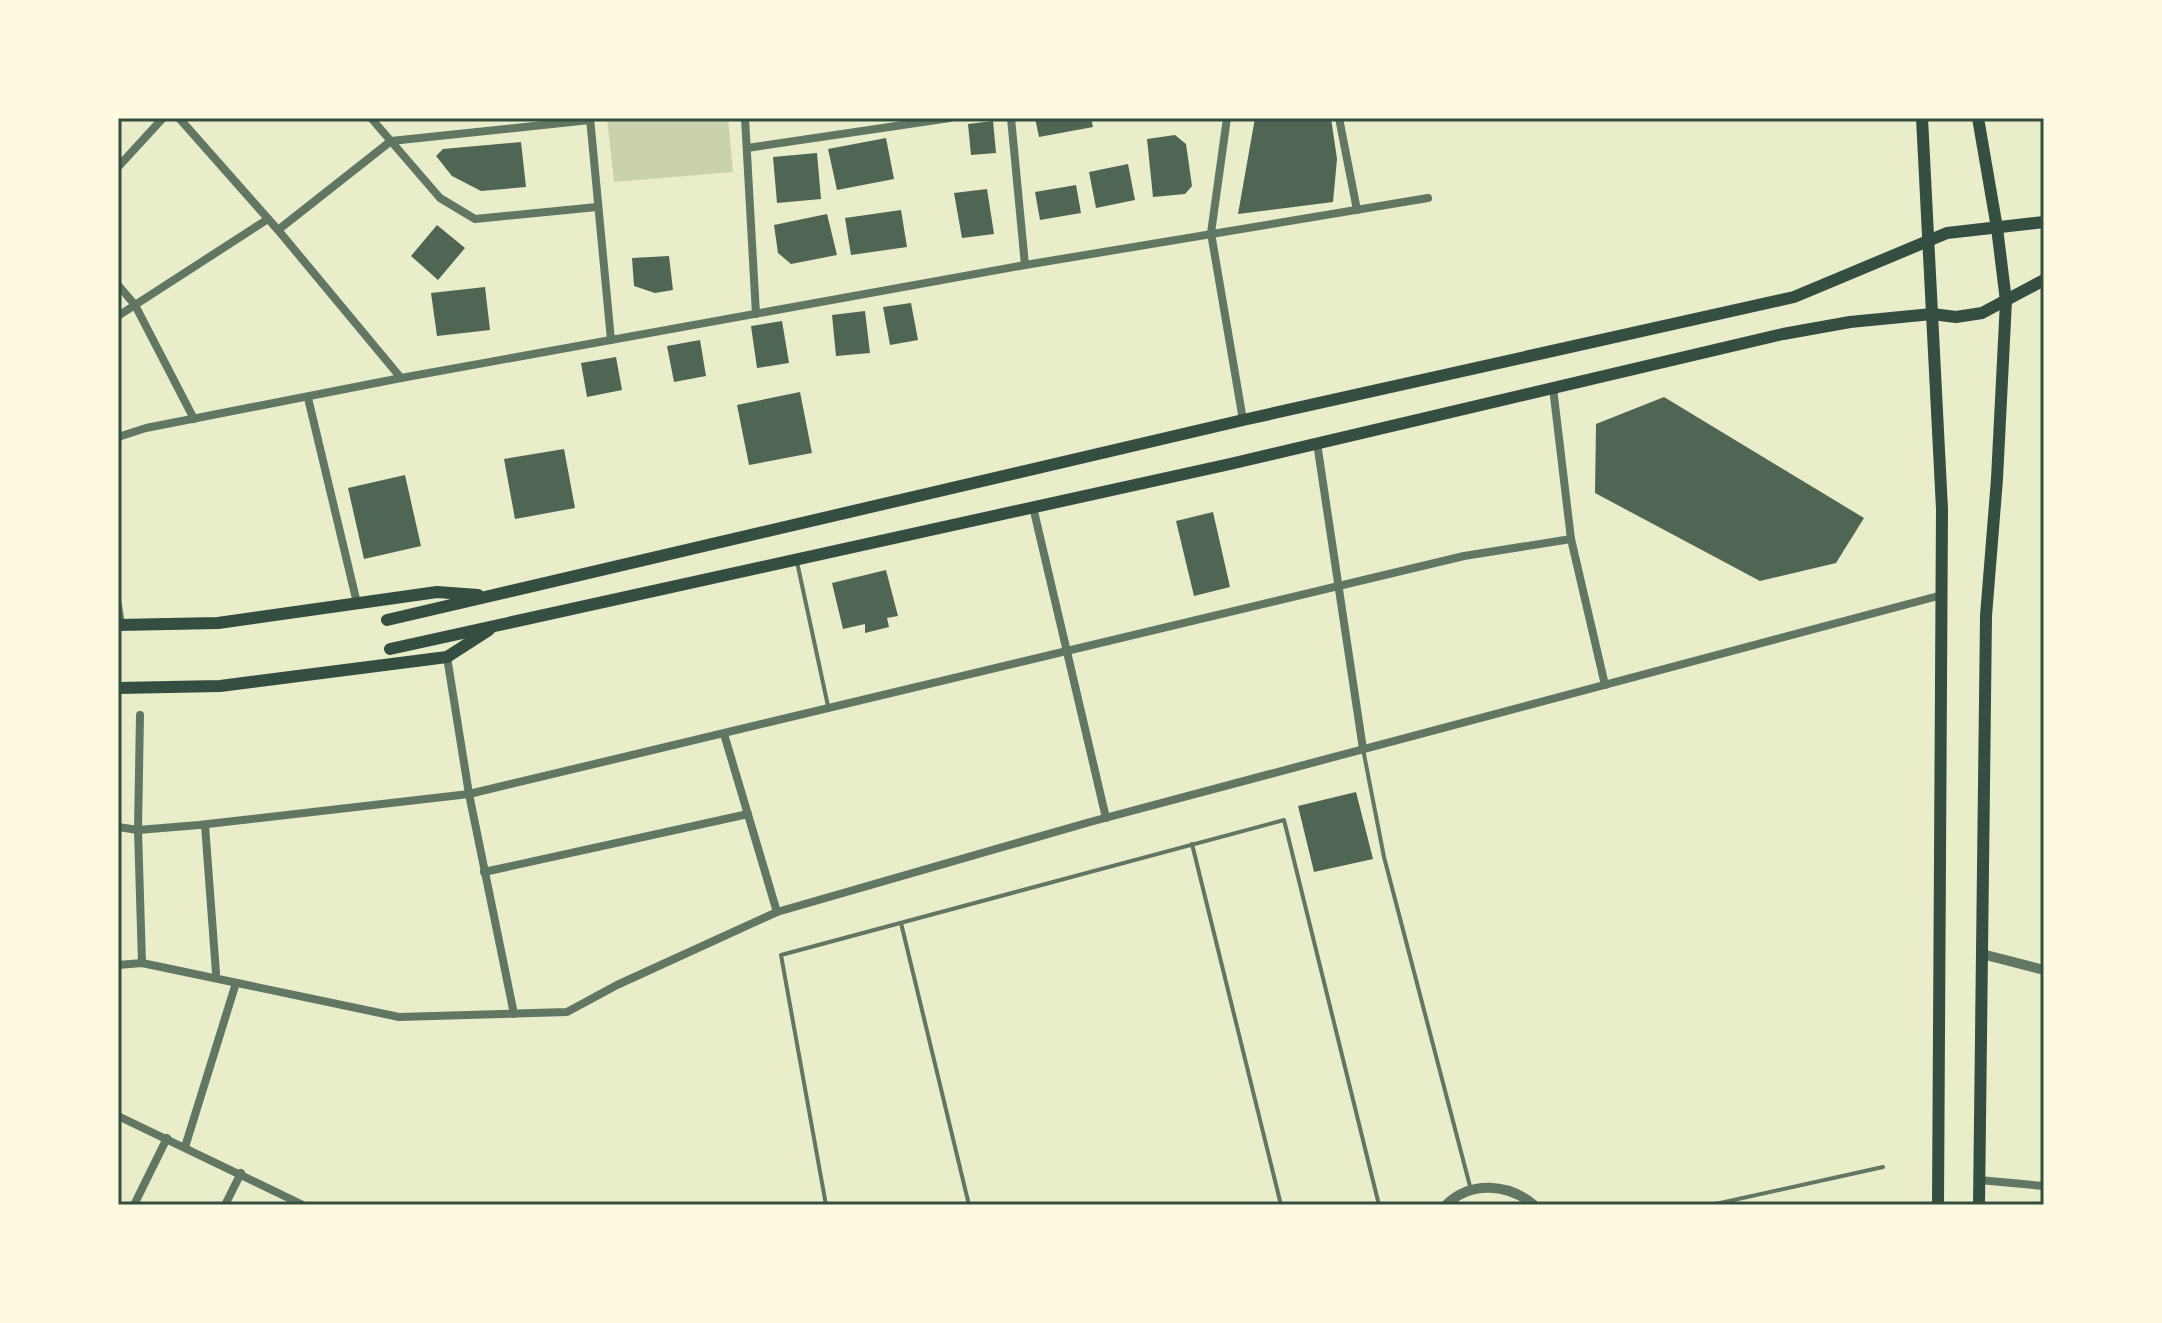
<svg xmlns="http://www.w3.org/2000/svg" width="2162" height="1323" font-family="'Nunito Sans',sans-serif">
	<rect width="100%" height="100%" fill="#e9edc9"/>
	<path fill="#cad2ad" d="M 607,118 L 728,118 L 733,172 L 614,182 Z"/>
	<g fill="#4f6655">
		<path d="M 1035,118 L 1091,118 L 1093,127 L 1039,137 Z"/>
		<path d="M 1255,118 L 1331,118 L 1337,159 L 1333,202 L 1238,214 Z"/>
		<path d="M 993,121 L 996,153 L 971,155 L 968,124 Z"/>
		<path d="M 1175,135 L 1186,144 L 1192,186 L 1185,194 L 1153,197 L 1147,139 Z"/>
		<path d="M 886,138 L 894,179 L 837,190 L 828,149 Z"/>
		<path d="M 521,142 L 526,187 L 481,191 L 452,176 L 436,156 L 443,149 Z"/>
		<path d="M 817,153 L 821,199 L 777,203 L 773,157 Z"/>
		<path d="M 1128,164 L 1135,200 L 1096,208 L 1089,172 Z"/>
		<path d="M 1076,185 L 1081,213 L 1040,220 L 1035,192 Z"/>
		<path d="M 987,189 L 994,234 L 962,238 L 954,193 Z"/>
		<path d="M 901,210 L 907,247 L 851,255 L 845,218 Z"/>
		<path d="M 827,214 L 837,255 L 791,264 L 778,253 L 774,225 Z"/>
		<path d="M 437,225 L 465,248 L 438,280 L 411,256 Z"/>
		<path d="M 669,256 L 673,290 L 655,293 L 634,286 L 632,258 Z"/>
		<path d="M 485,287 L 490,330 L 437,336 L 431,293 Z"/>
		<path d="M 911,303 L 918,340 L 890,345 L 883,307 Z"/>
		<path d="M 865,311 L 870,353 L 836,356 L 832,315 Z"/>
		<path d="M 782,321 L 789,363 L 757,368 L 751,326 Z"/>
		<path d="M 700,340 L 706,376 L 674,382 L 667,346 Z"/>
		<path d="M 616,357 L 622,390 L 587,397 L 581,363 Z"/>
		<path d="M 800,392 L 812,453 L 749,465 L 737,405 Z"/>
		<path d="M 1664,397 L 1864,518 L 1836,563 L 1760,581 L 1595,493 L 1596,424 Z"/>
		<path d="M 564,449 L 575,508 L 515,519 L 504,459 Z"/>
		<path d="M 405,475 L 421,546 L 364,559 L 348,488 Z"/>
		<path d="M 1213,512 L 1230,587 L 1194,596 L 1176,521 Z"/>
		<path d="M 886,570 L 898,616 L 887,618 L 889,627 L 865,633 L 865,624 L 843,629 L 832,583 Z"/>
		<path d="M 1356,792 L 1373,859 L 1314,872 L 1298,806 Z"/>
	</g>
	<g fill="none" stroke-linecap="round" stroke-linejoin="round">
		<g stroke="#617663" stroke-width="4">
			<path d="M 797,562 L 828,706"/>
			<path d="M 1363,749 L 1384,857 L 1471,1190"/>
			<path d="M 1192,844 L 1281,1205"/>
			<path d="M 901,923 L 969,1205"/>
			<path d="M 826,1205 L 781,955 L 1284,820 L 1379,1205"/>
			<path d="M 1711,1205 L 1883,1167"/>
		</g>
		<g stroke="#617663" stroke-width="8">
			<path d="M 179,118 L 278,230 L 401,378"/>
			<path d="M 371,118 L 440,198 L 475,219 L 597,207"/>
			<path d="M 590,118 L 611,340"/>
			<path d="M 745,118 L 756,314"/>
			<path d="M 1011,118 L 1025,265"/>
			<path d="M 1227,118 L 1211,233 L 1243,420"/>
			<path d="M 1339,118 L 1357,210"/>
			<path d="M 747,148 L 950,118"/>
			<path d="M 118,167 L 163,118"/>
			<path d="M 278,230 L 391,141 L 590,120"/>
			<path d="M 118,285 L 135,305 L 194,419"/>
			<path d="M 118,316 L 268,219"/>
			<path d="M 1553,388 L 1571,539 L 1605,685"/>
			<path d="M 308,398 L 357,603"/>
			<path d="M 118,437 L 146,428 L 401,378 L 1025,265 L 1428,198"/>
			<path d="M 1317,443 L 1363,749"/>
			<path d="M 1033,507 L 1106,818"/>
			<path d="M 118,605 L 121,625"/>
			<path d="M 447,657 L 469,794 L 514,1014"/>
			<path d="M 140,715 L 138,830 L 142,963"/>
			<path d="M 724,734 L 777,912"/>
			<path d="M 205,825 L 216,973"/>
			<path d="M 118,827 L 138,830 L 199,825 L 469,794 L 1464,556 L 1571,539"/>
			<path d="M 484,872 L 748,814"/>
			<path d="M 118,965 L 142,963 L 399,1017 L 567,1012 L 617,985 L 777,912 L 1090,822 L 1942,595"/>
			<path d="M 118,1116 L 303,1205"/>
			<path d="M 185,1147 L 236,983"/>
			<path d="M 1979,1180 L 2044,1186"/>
			<path d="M 134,1205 L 167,1138"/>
			<path d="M 225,1205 L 241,1173"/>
		</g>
		<g stroke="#617663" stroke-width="10">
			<path d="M 1982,954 L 2044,970"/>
			<path d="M 1446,1205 C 1471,1180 1509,1184 1534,1205"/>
		</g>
		<g stroke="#344e41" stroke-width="12">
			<path d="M 1922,118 L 1942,509 L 1938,1205"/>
			<path d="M 1978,118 L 1997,228 L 2006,301 L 1997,479 L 1986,616 L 1979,1205"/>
			<path d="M 387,620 L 1243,420 L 1794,297 L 1947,233 L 2044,222"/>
			<path d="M 118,625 L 218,623 L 437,592 L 478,595"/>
			<path d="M 390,649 L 1230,464 L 1783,334 L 1850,322 L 1932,314 L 1956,317 L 1982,313 L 2044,280"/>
			<path d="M 118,688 L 220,686 L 447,657 L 489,630"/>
		</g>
	</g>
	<rect width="2162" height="1323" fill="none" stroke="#fefae0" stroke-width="240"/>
	<rect x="120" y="120" width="1922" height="1083" fill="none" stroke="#344e41" stroke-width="3"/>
</svg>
